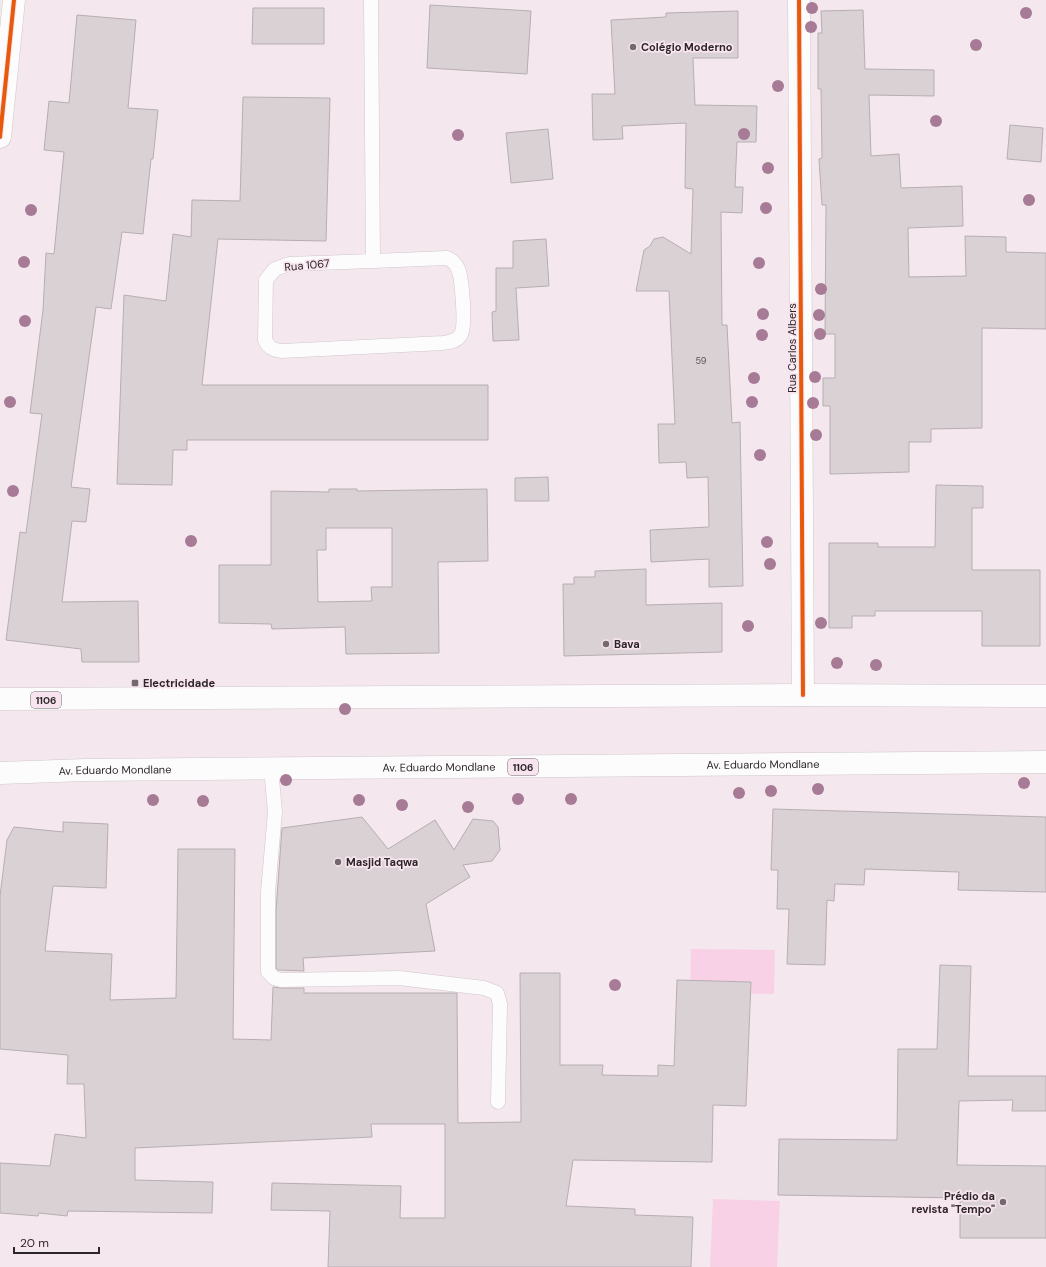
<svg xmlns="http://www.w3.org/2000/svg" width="1046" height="1267" font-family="'DM Sans',sans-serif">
	<rect width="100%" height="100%" fill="#f4e8ee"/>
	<g fill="#f8d1e6">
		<path d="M 691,949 L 775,950 L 774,994 L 690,993 Z"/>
		<path d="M 713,1199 L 780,1201 L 777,1267 L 710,1267 Z"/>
	</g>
	<g fill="#dad1d5" stroke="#b6aeb3" fill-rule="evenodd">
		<path d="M 430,5 L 531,11 L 527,74 L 427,68 Z"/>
		<path d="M 253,8 L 324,8 L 324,44 L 252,44 Z"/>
		<path d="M 863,10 L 865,69 L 934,70 L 934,96 L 869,95 L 871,156 L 899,154 L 901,188 L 962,186 L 963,226 L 908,228 L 909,277 L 966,276 L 965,236 L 1006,237 L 1006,252 L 1046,253 L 1046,329 L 982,328 L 982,428 L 931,429 L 931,442 L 909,442 L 909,472 L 830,474 L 830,406 L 823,406 L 823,378 L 835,378 L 835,334 L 825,334 L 826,205 L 822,205 L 819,159 L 822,158 L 821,89 L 818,89 L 818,33 L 822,33 L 821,11 Z"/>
		<path d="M 738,11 L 738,58 L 693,58 L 695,105 L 757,106 L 756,142 L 737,142 L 735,187 L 743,187 L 742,213 L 721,212 L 722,325 L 727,325 L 732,423 L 740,422 L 743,586 L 709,587 L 709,559 L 651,562 L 650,530 L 709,527 L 708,477 L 687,478 L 686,462 L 659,463 L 658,424 L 675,424 L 669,291 L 636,291 L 644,250 L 650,246 L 654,239 L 663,237 L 691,254 L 693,189 L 685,188 L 686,123 L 622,126 L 623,139 L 593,140 L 592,94 L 615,94 L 611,20 L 666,17 L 666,13 Z"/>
		<path d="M 77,15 L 136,20 L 128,108 L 158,110 L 153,159 L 151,159 L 143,234 L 122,232 L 111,309 L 96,307 L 71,487 L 90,489 L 86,522 L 72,521 L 62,602 L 138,601 L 139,662 L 82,662 L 81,649 L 6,640 L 20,532 L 26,533 L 42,414 L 30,413 L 43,310 L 46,253 L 54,254 L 64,152 L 44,150 L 49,101 L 69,103 Z"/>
		<path d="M 243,97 L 330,98 L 326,241 L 218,239 L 202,385 L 488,385 L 488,440 L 187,440 L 187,450 L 173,450 L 172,485 L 117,484 L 124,295 L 166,301 L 173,234 L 191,237 L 192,200 L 240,201 Z"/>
		<path d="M 1010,125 L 1043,128 L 1041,162 L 1007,159 Z"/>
		<path d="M 548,129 L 553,179 L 511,183 L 506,133 Z"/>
		<path d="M 546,239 L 549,286 L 516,288 L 519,340 L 493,341 L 492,312 L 496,311 L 496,268 L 513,268 L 513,241 Z"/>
		<path d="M 548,477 L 549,501 L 515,501 L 515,478 Z"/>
		<path d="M 936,485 L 983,486 L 983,508 L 972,508 L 972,570 L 1040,570 L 1040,646 L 982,646 L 982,611 L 875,611 L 875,616 L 852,616 L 852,628 L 829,628 L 829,543 L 878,543 L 878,547 L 935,547 Z"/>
		<path d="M 329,489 L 357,489 L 357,491 L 487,489 L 488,561 L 438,562 L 439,653 L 346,654 L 345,627 L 272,629 L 271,624 L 219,623 L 219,565 L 271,565 L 271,491 L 329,492 ZM 326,528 L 392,528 L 392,587 L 371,587 L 372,601 L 318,602 L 317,550 L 326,550 Z"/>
		<path d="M 646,569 L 646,605 L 722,603 L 722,652 L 564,656 L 563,584 L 574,584 L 574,577 L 595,577 L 595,571 Z"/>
		<path d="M 773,809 L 1046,817 L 1046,892 L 958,890 L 959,872 L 865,869 L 864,885 L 835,884 L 834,901 L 827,900 L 825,965 L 787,964 L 789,909 L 777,909 L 778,870 L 771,870 Z"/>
		<path d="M 362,817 L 388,849 L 435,820 L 454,850 L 473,819 L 493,821 L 498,827 L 500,850 L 492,861 L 463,865 L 470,877 L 426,904 L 435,951 L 303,958 L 304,971 L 278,970 L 276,968 L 276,911 L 282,828 Z"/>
		<path d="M 63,822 L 108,824 L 106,888 L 53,886 L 45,951 L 112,954 L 110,1000 L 176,998 L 178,849 L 235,849 L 233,1039 L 271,1040 L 273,987 L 281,988 L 304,988 L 304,993 L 457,993 L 458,1123 L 521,1122 L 520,973 L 560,973 L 560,1065 L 603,1065 L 602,1075 L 658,1076 L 658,1065 L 674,1066 L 677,980 L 751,982 L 746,1106 L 713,1105 L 712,1162 L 573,1160 L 566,1206 L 635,1209 L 635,1215 L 693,1217 L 691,1267 L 328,1267 L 330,1211 L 271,1210 L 272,1183 L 401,1186 L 400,1218 L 445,1218 L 445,1124 L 371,1124 L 372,1137 L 135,1148 L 135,1180 L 213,1182 L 212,1213 L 68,1211 L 67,1216 L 39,1213 L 38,1216 L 0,1213 L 0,1163 L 50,1166 L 55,1134 L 86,1138 L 84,1084 L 67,1084 L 68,1055 L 0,1049 L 0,896 L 7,840 L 14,827 L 63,832 Z"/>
		<path d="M 940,965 L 971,966 L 968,1076 L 1046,1076 L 1046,1111 L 1012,1111 L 1013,1100 L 959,1101 L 957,1165 L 1046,1166 L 1046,1238 L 960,1238 L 960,1198 L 778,1195 L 779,1139 L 897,1140 L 898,1049 L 937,1049 Z"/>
	</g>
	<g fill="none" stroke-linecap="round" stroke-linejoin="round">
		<g stroke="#cfc6ca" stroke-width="15">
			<g id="lane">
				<path d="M 371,0 L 373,261 L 289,264 L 275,269 L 266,280 L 265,340 C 269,348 273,350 282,351 L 443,343 C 450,342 458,341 461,334 C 466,326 462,277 458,269 C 456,264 452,260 447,258 L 373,261"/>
				<path d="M 271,768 L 275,812 L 268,892 L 268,972 L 274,978 L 281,980 L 399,978 L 484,988 L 497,993 L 500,1004 L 498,1102"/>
			</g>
		</g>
		<g stroke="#cfc6ca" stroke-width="23">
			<path id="street" d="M 799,0 L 803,695"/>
		</g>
		<g stroke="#cfc6ca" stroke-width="23">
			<path id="secondary" d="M 0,137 L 14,0"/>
		</g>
		<g stroke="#cfc6ca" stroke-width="23">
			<g id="primary">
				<path d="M 0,699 L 803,695 L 1046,696"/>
				<path id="s1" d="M 0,773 L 86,770 L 1046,762"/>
			</g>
		</g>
		<use href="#lane" stroke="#fdfcfc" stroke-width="14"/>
		<use href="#street" stroke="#fdfcfc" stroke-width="22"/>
		<use href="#secondary" stroke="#fdfcfc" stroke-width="22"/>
		<use href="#primary" stroke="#fdfcfc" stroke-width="22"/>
		<g stroke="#f8e4ee" stroke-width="6">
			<g id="cycleway">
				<path d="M 799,0 L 803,695"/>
				<path d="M 0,137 L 14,0"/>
			</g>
		</g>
		<use href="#cycleway" stroke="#e8590c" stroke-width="4"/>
	</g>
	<g fill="#a77b95">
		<circle cx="812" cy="8" r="6"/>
		<circle cx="1026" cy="13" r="6"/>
		<circle cx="811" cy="27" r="6"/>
		<circle cx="976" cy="45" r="6"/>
		<circle cx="778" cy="86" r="6"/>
		<circle cx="936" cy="121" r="6"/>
		<circle cx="744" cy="134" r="6"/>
		<circle cx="458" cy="135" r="6"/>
		<circle cx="768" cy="168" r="6"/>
		<circle cx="1029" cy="200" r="6"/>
		<circle cx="766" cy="208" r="6"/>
		<circle cx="31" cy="210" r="6"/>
		<circle cx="24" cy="262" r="6"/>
		<circle cx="759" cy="263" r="6"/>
		<circle cx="821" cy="289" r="6"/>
		<circle cx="763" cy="314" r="6"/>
		<circle cx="819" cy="315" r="6"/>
		<circle cx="25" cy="321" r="6"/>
		<circle cx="820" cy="334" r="6"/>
		<circle cx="762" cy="335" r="6"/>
		<circle cx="815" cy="377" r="6"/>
		<circle cx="754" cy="378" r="6"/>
		<circle cx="10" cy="402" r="6"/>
		<circle cx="752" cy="402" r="6"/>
		<circle cx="813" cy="403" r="6"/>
		<circle cx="816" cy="435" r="6"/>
		<circle cx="760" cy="455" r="6"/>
		<circle cx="13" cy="491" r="6"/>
		<circle cx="191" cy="541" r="6"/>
		<circle cx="767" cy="542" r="6"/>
		<circle cx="770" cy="564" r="6"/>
		<circle cx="821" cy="623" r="6"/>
		<circle cx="748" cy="626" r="6"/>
		<circle cx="837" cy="663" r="6"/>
		<circle cx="876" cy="665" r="6"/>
		<circle cx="345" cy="709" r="6"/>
		<circle cx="286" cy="780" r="6"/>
		<circle cx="1024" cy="783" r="6"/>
		<circle cx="818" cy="789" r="6"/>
		<circle cx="771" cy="791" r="6"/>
		<circle cx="739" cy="793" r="6"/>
		<circle cx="518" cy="799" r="6"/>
		<circle cx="571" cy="799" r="6"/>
		<circle cx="153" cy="800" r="6"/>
		<circle cx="359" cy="800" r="6"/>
		<circle cx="203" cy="801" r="6"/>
		<circle cx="402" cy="805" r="6"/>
		<circle cx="468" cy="807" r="6"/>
		<circle cx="615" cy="985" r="6"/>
	</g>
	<g fill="#736a6e" stroke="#f8e4ee" stroke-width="1.5">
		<circle cx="633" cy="47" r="4"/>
		<circle cx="606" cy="644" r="4"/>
		<rect x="131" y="679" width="8" height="8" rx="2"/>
		<circle cx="338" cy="862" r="4"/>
		<circle cx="1003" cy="1202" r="4"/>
	</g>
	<g text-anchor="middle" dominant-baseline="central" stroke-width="3.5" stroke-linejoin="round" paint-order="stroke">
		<g font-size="9" fill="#585154">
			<text x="701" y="361">59</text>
		</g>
		<g fill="#f8e4ee" stroke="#6a5f64" stroke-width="1">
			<rect x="31" y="692" width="30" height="16" rx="3"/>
			<rect x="508" y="759" width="30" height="16" rx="3"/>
		</g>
		<g font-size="10" font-weight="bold" fill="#2d2629">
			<text x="46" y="700">1106</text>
			<text x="523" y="767">1106</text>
		</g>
		<g font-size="11" font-weight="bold" fill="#2d2629" stroke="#f8e4ee" text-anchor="start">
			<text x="641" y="47">Colégio Moderno</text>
			<text x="614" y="644">Bava</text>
			<text x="143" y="683">Electricidade</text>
			<text x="346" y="862">Masjid Taqwa</text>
			<text x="995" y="1196" text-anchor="end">Prédio da<tspan x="995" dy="13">revista "Tempo"</tspan></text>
		</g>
		<g font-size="11" fill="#2d2629" stroke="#f8e4ee">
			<text transform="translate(307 265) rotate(-5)">Rua 1067</text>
			<text transform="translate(792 348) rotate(-90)">Rua Carlos Albers</text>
			<text stroke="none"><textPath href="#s1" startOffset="763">Av. Eduardo Mondlane</textPath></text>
			<text stroke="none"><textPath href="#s1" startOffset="439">Av. Eduardo Mondlane</textPath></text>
			<text stroke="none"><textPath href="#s1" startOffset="115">Av. Eduardo Mondlane</textPath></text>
		</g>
	</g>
	<path d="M14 1247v6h85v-6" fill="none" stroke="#2d2629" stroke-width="2"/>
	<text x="20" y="1247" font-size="12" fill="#2d2629" stroke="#f8e4ee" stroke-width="3" paint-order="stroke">20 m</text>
</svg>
